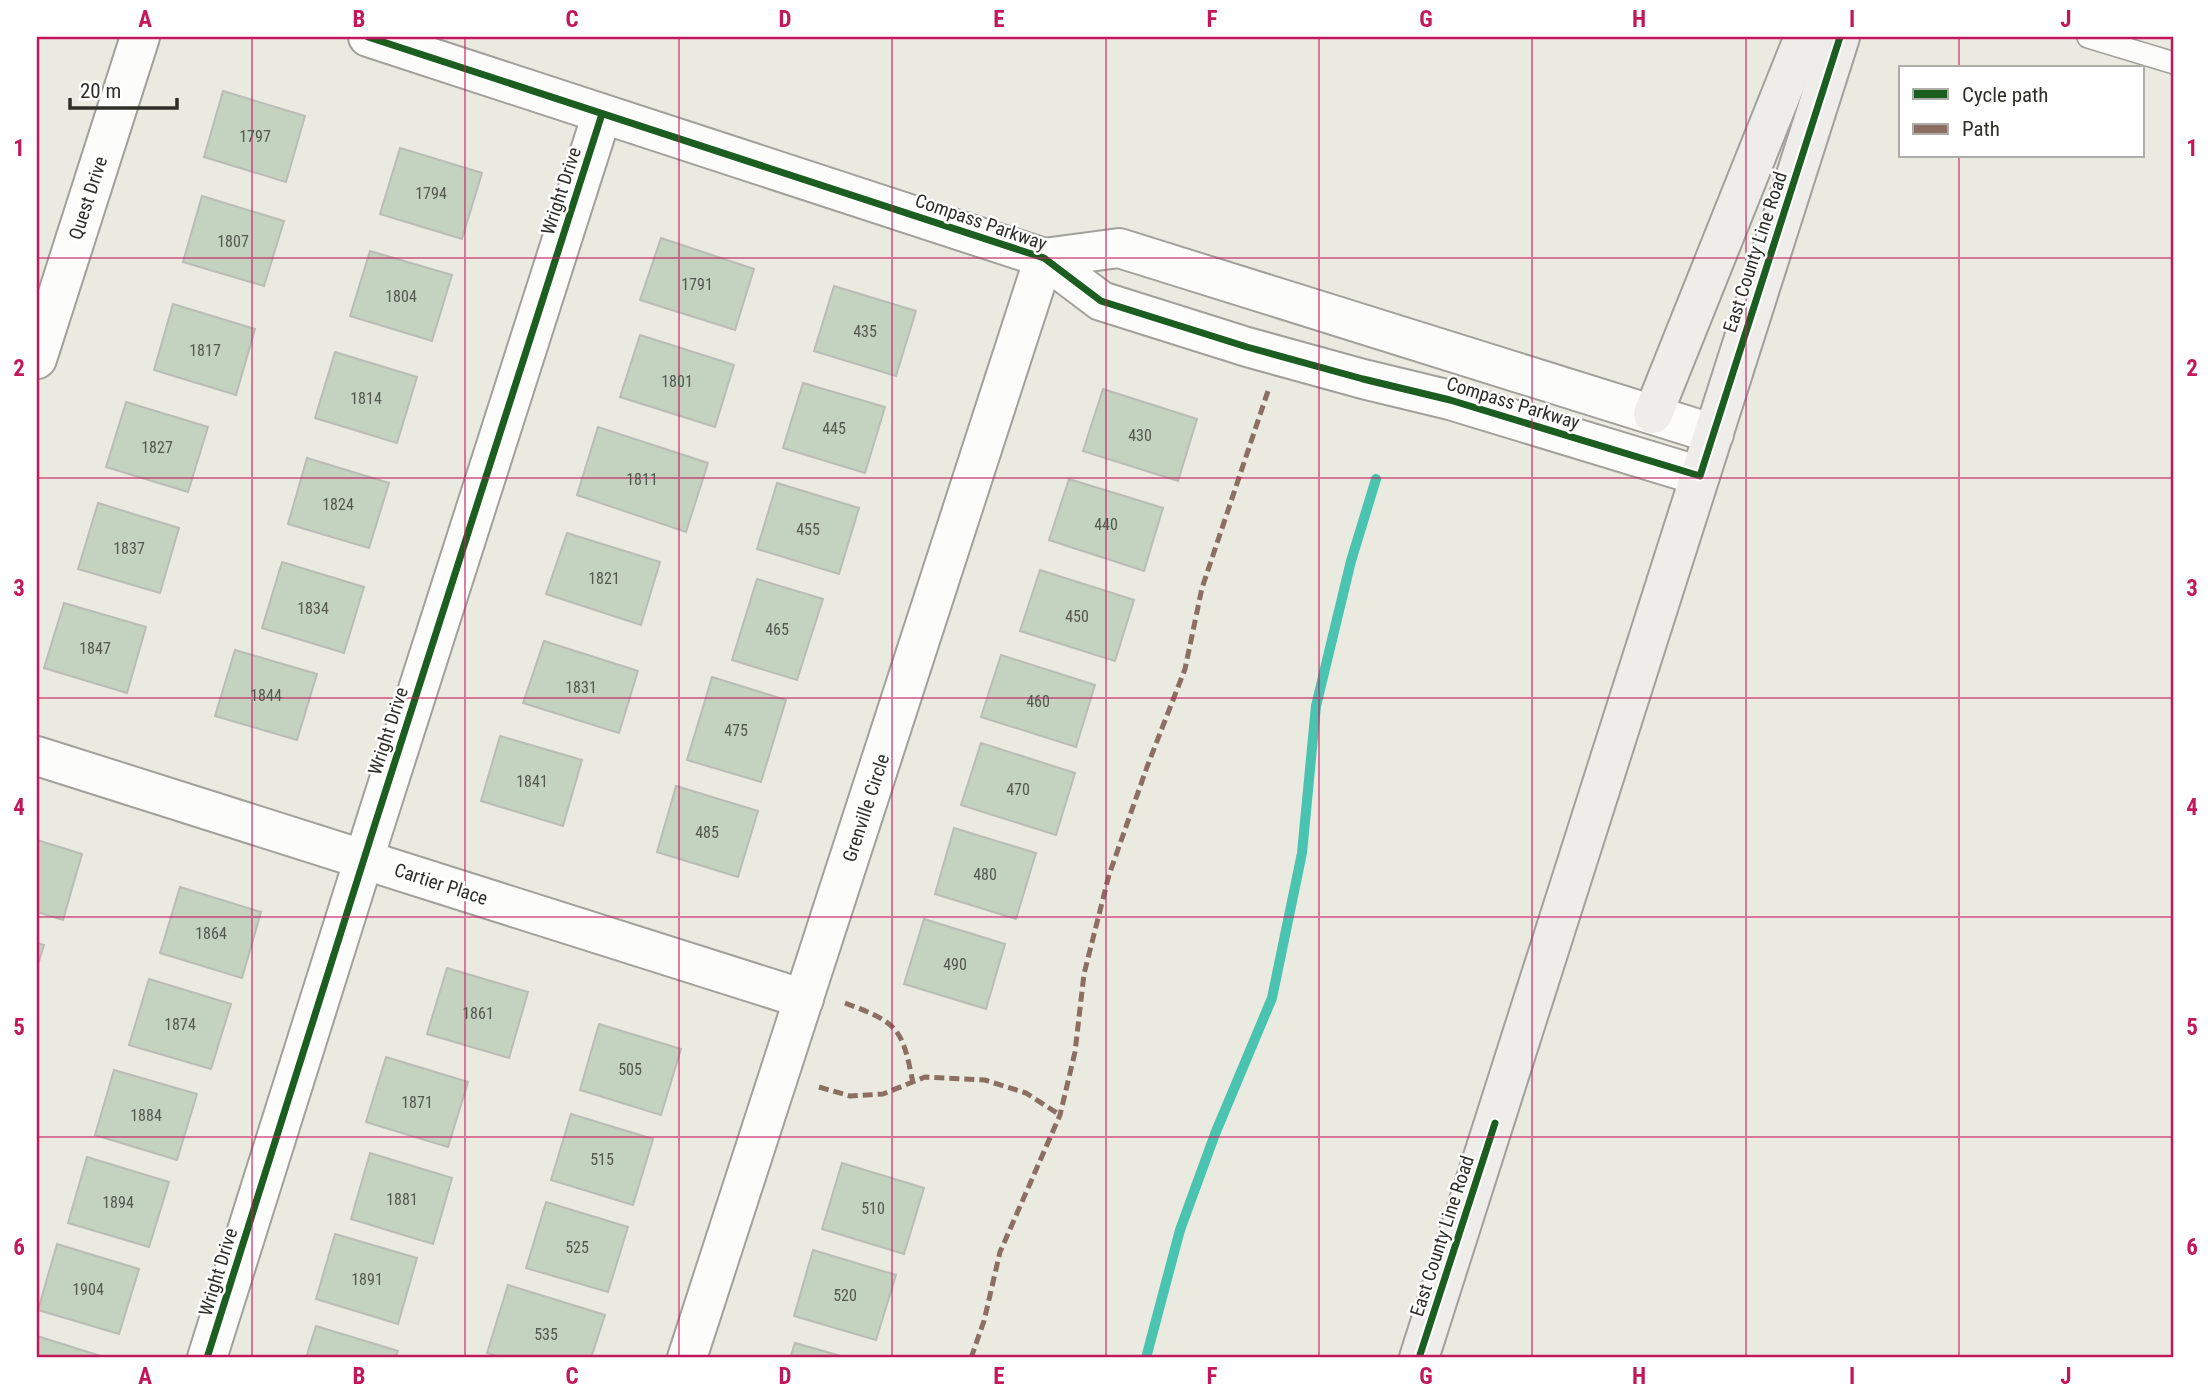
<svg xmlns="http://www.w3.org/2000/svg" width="2211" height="1395" font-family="'Roboto Condensed',sans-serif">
	<rect width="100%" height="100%" fill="#eaeae1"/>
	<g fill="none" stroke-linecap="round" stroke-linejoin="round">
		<path stroke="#4ac3b0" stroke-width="10" d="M 1146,1358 L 1180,1230 L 1215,1134 L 1272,998 L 1302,853 L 1316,706 L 1351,561 L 1376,479"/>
	</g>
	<g fill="#c4d2c0" stroke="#babcb6" stroke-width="2">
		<path d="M 223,91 L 305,116 L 286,182 L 204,157 Z"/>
		<path d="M 400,148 L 482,173 L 462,239 L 380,214 Z"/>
		<path d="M 202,196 L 284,221 L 264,286 L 183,262 Z"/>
		<path d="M 661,238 L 754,269 L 735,330 L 640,300 Z"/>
		<path d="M 370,251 L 452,275 L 432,341 L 350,316 Z"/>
		<path d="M 834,286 L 916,311 L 896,376 L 814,351 Z"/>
		<path d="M 173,304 L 255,329 L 236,395 L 154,370 Z"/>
		<path d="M 640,335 L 734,365 L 715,427 L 620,397 Z"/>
		<path d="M 335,352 L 417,377 L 397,443 L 315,418 Z"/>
		<path d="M 803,383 L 885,407 L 865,473 L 783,448 Z"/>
		<path d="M 1103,389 L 1197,419 L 1178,481 L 1083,451 Z"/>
		<path d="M 126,402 L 208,427 L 188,492 L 106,467 Z"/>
		<path d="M 598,427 L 708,463 L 686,532 L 577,495 Z"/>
		<path d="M 307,458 L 389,483 L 369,548 L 288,524 Z"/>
		<path d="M 1069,479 L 1163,508 L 1144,571 L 1049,540 Z"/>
		<path d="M 777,483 L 859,508 L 839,574 L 757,549 Z"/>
		<path d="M 98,503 L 179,528 L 160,593 L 78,569 Z"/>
		<path d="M 567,533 L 660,562 L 641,625 L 546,594 Z"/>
		<path d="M 282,562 L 364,587 L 344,653 L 262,628 Z"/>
		<path d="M 1040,570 L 1134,600 L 1115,661 L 1020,631 Z"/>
		<path d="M 757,579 L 823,599 L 797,680 L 732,660 Z"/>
		<path d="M 64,603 L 146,627 L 127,693 L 44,668 Z"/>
		<path d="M 544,641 L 638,671 L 619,733 L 523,703 Z"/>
		<path d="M 235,650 L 317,674 L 297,740 L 215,716 Z"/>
		<path d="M 1001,655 L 1095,685 L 1076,747 L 981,717 Z"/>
		<path d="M 712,677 L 786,700 L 761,782 L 687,760 Z"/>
		<path d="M 500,736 L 582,760 L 563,826 L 481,801 Z"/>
		<path d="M 981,743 L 1075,773 L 1056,835 L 961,805 Z"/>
		<path d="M 676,786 L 758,811 L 738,877 L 657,852 Z"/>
		<path d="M 954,828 L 1036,853 L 1016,919 L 935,894 Z"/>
		<path d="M 37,840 L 82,854 L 63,920 L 37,912 Z"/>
		<path d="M 180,887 L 261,912 L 242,978 L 160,953 Z"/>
		<path d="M 924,919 L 1005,944 L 986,1009 L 904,984 Z"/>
		<path d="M 37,943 L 44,945 L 37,968 Z"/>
		<path d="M 447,968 L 528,992 L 509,1058 L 427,1034 Z"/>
		<path d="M 149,979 L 231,1004 L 211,1069 L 129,1045 Z"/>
		<path d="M 599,1024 L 681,1049 L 661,1115 L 580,1090 Z"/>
		<path d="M 386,1057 L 468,1082 L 448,1147 L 366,1122 Z"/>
		<path d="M 114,1070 L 197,1094 L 177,1160 L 95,1135 Z"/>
		<path d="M 571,1114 L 653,1139 L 633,1205 L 551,1180 Z"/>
		<path d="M 370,1153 L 452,1178 L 433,1244 L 351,1219 Z"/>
		<path d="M 87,1157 L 169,1182 L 149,1247 L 68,1223 Z"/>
		<path d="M 842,1163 L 924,1188 L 904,1254 L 822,1229 Z"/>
		<path d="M 546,1202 L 628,1227 L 608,1292 L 526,1268 Z"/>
		<path d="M 335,1234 L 417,1258 L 398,1324 L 316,1299 Z"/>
		<path d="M 57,1244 L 139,1269 L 119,1334 L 38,1310 Z"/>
		<path d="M 813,1250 L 896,1275 L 876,1340 L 794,1316 Z"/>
		<path d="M 508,1285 L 605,1315 L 591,1358 L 505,1358 L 487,1353 Z"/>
		<path d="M 316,1326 L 398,1351 L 395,1358 L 306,1358 Z"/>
		<path d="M 37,1336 L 104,1357 L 103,1358 L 37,1358 Z"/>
		<path d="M 795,1343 L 848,1358 L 790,1358 Z"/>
	</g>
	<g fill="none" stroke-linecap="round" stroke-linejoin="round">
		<g stroke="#a1a19b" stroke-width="24">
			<path id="lane" d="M 2088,37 L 2174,63"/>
		</g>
		<g stroke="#a1a19b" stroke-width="42">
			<g id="street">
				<path d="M 368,37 L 1044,258 L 1101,301 L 1247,347 L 1363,379 L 1450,400 L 1700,476"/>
				<path d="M 1044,258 L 1119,248 L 1714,434"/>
				<path d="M 37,359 L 140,37"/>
				<path d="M 37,756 L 804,999"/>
				<path d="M 207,1358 L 375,824 L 602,114"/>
				<path d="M 687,1358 L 1044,258"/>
			</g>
		</g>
		<g stroke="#a1a19b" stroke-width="42">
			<g id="secondary">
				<path d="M 1653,414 L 1804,37"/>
				<path d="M 1419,1358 L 1840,37"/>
			</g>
		</g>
		<use href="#lane" stroke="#fcfcfa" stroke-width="21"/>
		<use href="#street" stroke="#fcfcfa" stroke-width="38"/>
		<use href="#secondary" stroke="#efedea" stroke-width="38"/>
		<g stroke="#8d6e63" stroke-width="5" stroke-dasharray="10 5" stroke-linecap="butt">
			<path d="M 845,1003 C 898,1023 902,1027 913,1083"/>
			<path d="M 819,1087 L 850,1096 L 883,1094 L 925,1077 L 985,1080 L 1026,1093 L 1060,1115"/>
			<path d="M 971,1358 L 984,1321 L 1000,1252 L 1060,1115 L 1075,1052 L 1084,974 L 1109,875 L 1147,767 L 1185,669 L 1202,588 L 1269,388"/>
		</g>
		<g stroke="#fff" stroke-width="11">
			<g id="cycleway">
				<path d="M 368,37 L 1044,258 L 1101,301 L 1247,347 L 1363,379 L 1450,400 L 1700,476 L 1840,37"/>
				<path d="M 207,1358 L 375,824 L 602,114"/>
				<path d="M 1419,1358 L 1495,1123"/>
			</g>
		</g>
		<use href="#cycleway" stroke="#1b5e20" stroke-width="7"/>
	</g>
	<path fill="none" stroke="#c2185b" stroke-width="2" stroke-opacity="0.55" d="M 252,37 L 252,1358M 465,37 L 465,1358M 679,37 L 679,1358M 892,37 L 892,1358M 1106,37 L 1106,1358M 1319,37 L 1319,1358M 1532,37 L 1532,1358M 1746,37 L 1746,1358M 1959,37 L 1959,68M 1959,156 L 1959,1358M 37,258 L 2174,258M 37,478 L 2174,478M 37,698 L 2174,698M 37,917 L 2174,917M 37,1137 L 2174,1137"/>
	<g text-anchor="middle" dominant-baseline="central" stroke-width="5" stroke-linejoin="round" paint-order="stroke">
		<g font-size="16" fill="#54584f">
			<text x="255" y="136">1797</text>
			<text x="431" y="193">1794</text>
			<text x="233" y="241">1807</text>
			<text x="697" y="284">1791</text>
			<text x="401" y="296">1804</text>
			<text x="865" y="331">435</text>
			<text x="205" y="350">1817</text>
			<text x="677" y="381">1801</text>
			<text x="366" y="398">1814</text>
			<text x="834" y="428">445</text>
			<text x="1140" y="435">430</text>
			<text x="157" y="447">1827</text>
			<text x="642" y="479">1811</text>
			<text x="338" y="504">1824</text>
			<text x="1106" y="524">440</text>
			<text x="808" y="529">455</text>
			<text x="129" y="548">1837</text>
			<text x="604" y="578">1821</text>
			<text x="313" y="608">1834</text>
			<text x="1077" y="616">450</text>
			<text x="777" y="629">465</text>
			<text x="95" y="648">1847</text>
			<text x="581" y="687">1831</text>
			<text x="266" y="695">1844</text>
			<text x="1038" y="701">460</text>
			<text x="736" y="730">475</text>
			<text x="532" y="781">1841</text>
			<text x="1018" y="789">470</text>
			<text x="707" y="832">485</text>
			<text x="985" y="874">480</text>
			<text x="211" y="933">1864</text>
			<text x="955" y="964">490</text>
			<text x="478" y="1013">1861</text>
			<text x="180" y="1024">1874</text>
			<text x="630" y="1069">505</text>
			<text x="417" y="1102">1871</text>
			<text x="146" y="1115">1884</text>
			<text x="602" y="1159">515</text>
			<text x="402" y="1199">1881</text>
			<text x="118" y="1202">1894</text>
			<text x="873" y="1208">510</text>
			<text x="577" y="1247">525</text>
			<text x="367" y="1279">1891</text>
			<text x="88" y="1289">1904</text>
			<text x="845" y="1295">520</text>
			<text x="546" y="1334">535</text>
		</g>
		<g font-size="19" fill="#2f2f29" stroke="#fff">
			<text transform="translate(561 191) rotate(-72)">Wright Drive</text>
			<text transform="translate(88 198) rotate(-72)">Quest Drive</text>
			<text transform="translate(981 222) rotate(19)">Compass Parkway</text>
			<text transform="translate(1755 252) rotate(-72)">East County Line Road</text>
			<text transform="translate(1513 403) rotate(17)">Compass Parkway</text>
			<text transform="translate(388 731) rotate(-72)">Wright Drive</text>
			<text transform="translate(866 808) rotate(-72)">Grenville Circle</text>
			<text transform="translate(441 884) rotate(18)">Cartier Place</text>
			<text transform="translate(1442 1236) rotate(-72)">East County Line Road</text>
			<text transform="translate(218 1272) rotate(-73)">Wright Drive</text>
		</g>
	</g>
	<rect width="2211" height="1395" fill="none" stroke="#ffffff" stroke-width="77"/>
	<rect x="1899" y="66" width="245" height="91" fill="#ffffff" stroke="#acaca9" stroke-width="2"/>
	<rect x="1913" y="89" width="35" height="10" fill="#1b5e20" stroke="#acaca9" stroke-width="2"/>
	<text x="1962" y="102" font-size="21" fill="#2f2f29">Cycle path</text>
	<rect x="1913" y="124" width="35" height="10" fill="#8d6e63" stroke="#acaca9" stroke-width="2"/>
	<text x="1962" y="136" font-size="21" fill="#2f2f29">Path</text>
	<path d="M70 98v10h107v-10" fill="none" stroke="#2f2f29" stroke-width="3.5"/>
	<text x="80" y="98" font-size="21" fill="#2f2f29" stroke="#ffffff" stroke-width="5" paint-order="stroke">20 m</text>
	<rect x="38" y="38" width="2134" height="1318" fill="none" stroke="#c2185b" stroke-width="2.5"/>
	<g font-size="23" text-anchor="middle" font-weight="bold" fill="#c2185b">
		<text x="145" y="27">A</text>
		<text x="359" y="27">B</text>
		<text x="572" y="27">C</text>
		<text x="785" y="27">D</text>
		<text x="999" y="27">E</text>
		<text x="1212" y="27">F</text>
		<text x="1426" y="27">G</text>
		<text x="1639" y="27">H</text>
		<text x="1852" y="27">I</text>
		<text x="2066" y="27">J</text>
		<text x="19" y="156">1</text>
		<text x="2192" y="156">1</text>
		<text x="19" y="376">2</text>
		<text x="2192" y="376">2</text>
		<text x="19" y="596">3</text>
		<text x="2192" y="596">3</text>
		<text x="19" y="815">4</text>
		<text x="2192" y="815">4</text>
		<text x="19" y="1035">5</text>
		<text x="2192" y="1035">5</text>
		<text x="19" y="1255">6</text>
		<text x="2192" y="1255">6</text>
		<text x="145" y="1384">A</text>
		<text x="359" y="1384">B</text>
		<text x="572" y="1384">C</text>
		<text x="785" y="1384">D</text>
		<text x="999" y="1384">E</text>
		<text x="1212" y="1384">F</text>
		<text x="1426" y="1384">G</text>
		<text x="1639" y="1384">H</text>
		<text x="1852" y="1384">I</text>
		<text x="2066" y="1384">J</text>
	</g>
</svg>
